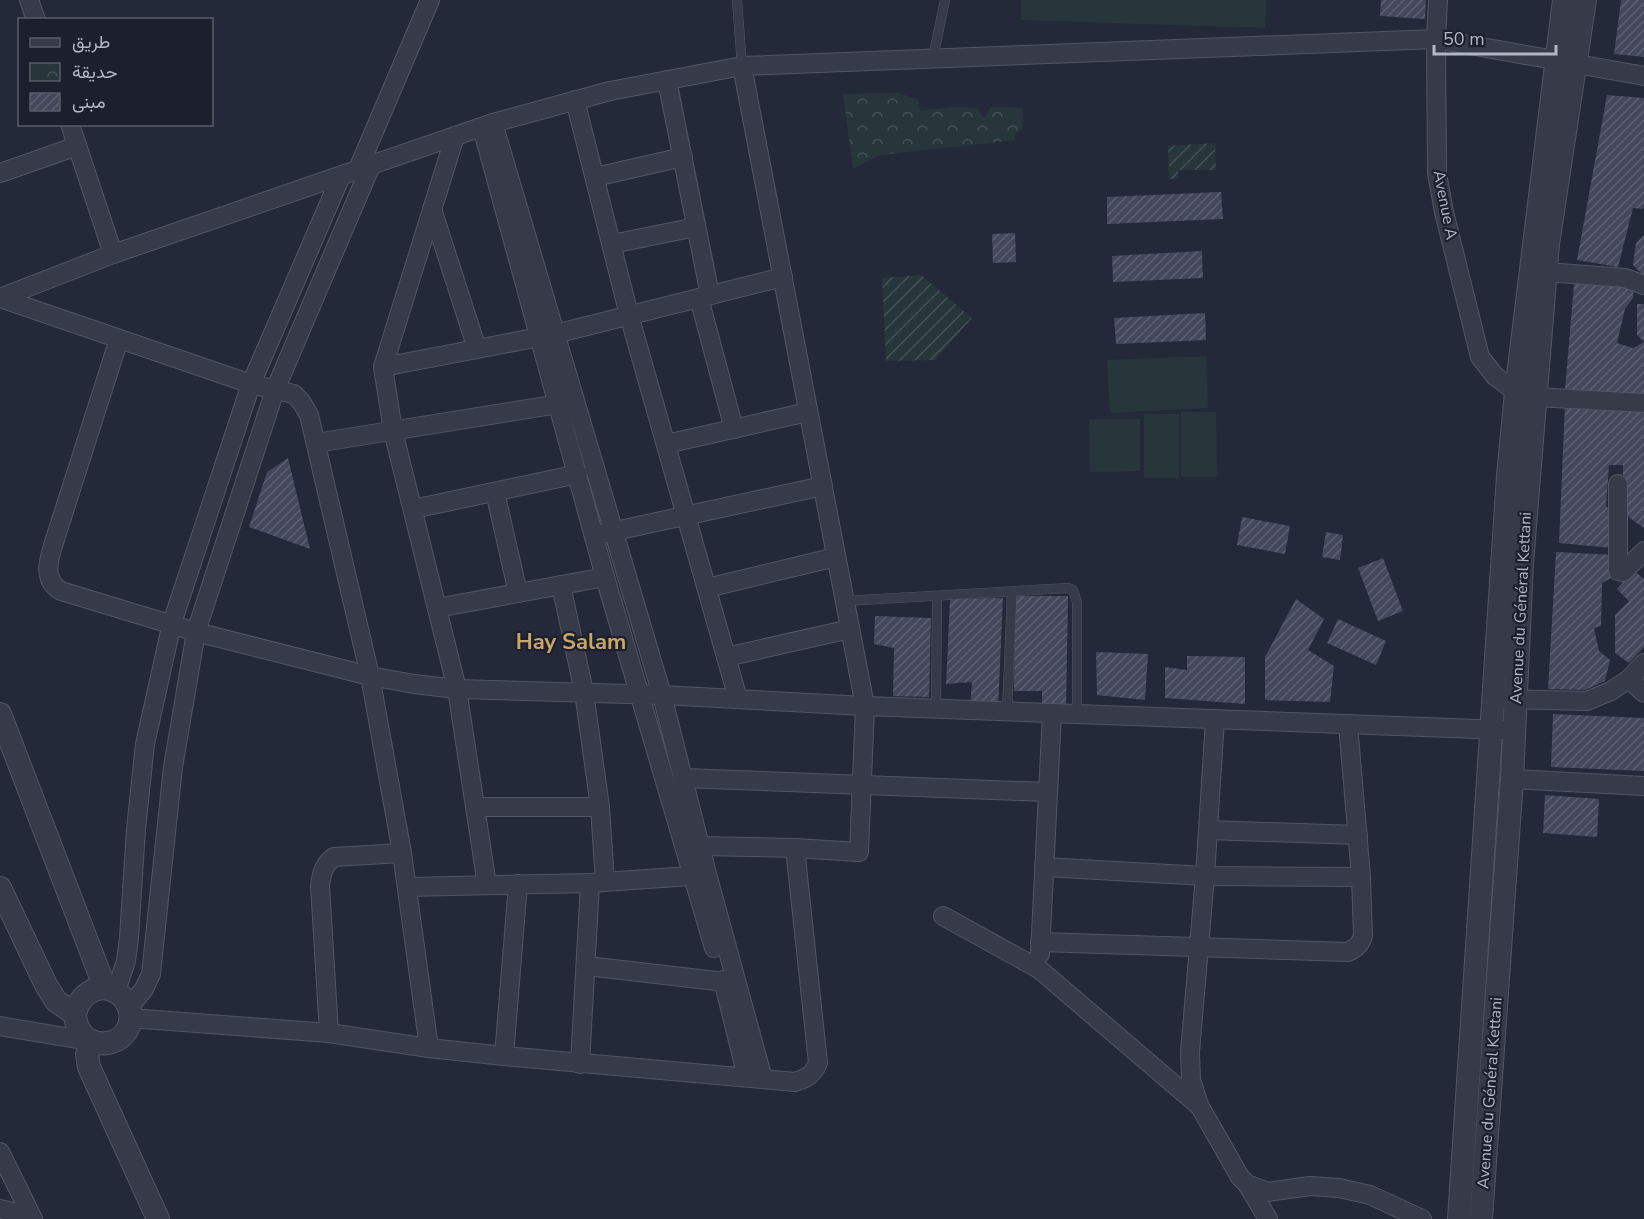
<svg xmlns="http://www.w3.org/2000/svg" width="1644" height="1219" font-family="'Nunito Sans',Vazirmatn,sans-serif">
	<defs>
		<pattern id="park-crowns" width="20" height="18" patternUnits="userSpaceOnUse" patternTransform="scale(1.5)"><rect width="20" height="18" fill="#27363b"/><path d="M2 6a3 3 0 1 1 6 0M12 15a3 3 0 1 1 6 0" fill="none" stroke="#445156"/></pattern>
		<pattern id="garden-furrows" width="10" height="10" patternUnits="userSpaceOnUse" patternTransform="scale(1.5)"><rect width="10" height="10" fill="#27363b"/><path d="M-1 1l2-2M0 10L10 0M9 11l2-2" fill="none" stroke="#445156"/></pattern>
		<pattern id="building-hatch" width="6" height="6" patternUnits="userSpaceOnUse" patternTransform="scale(1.5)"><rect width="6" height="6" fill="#43485b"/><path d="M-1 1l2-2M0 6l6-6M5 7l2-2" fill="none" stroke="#5c6071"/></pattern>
	</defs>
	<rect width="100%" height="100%" fill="#242939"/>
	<path fill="url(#park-crowns)" d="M 898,93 L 917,99 L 920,111 L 953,107 L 977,108 L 984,118 L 991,107 L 1022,108 L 1023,128 L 1014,135 L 1015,140 L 879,155 L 853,169 L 843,94 Z"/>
	<g fill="url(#garden-furrows)">
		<path d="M 1215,143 L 1216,170 L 1178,170 L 1178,179 L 1169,179 L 1168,146 Z"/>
		<path d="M 921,275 L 972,318 L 935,360 L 886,361 L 882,278 Z"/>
	</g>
	<g fill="#27363b">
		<path d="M 1021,0 L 1266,0 L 1265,28 L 1021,20 Z"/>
		<path d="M 1206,356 L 1208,408 L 1110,413 L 1107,360 Z"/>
		<path d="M 1181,412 L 1216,412 L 1217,477 L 1181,477 Z"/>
		<rect x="1144" y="414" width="35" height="64"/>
		<path d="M 1089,419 L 1140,419 L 1140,471 L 1090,472 Z"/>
	</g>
	<g fill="url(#building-hatch)">
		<path d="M 1381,0 L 1426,0 L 1425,19 L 1380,16 Z"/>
		<path d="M 1621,0 L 1644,0 L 1644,57 L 1614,54 Z"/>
		<path d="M 1607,95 L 1644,98 L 1644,205 L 1643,209 L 1633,208 L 1618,267 L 1577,260 Z"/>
		<path d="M 1221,192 L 1223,219 L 1107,224 L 1107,197 Z"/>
		<path d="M 1015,233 L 1016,262 L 993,263 L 992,234 Z"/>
		<path d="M 1644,235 L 1644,276 L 1633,265 L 1636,243 Z"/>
		<path d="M 1202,251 L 1203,278 L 1113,282 L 1112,256 Z"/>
		<path d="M 1574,284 L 1634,285 L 1633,298 L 1625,309 L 1617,343 L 1633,348 L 1644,342 L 1644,395 L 1571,393 L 1565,389 Z"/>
		<path d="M 1637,304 L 1644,304 L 1644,342 L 1637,335 Z"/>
		<path d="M 1205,313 L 1206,340 L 1116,344 L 1114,318 Z"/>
		<path d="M 1565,403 L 1644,406 L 1644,528 L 1623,513 L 1623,465 L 1609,465 L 1606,506 L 1617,518 L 1613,548 L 1559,543 Z"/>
		<path d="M 288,458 L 310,549 L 249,527 L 267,472 Z"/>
		<path d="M 1242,517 L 1290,526 L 1285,554 L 1237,545 Z"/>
		<path d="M 1326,532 L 1343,535 L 1340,560 L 1322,557 Z"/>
		<path d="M 1556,552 L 1616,555 L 1611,578 L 1602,583 L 1601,626 L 1594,628 L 1599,651 L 1610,660 L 1605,681 L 1585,690 L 1548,689 Z"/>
		<path d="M 1383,558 L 1403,611 L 1378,621 L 1358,568 Z"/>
		<path d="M 1633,570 L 1644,579 L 1644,647 L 1629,663 L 1615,653 L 1615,615 L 1629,601 L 1617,589 Z"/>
		<path d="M 1015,596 L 1068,596 L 1066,713 L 1042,712 L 1042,691 L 1014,691 Z"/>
		<path d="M 1003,598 L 998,710 L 970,708 L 972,682 L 946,684 L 950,599 Z"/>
		<path d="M 1296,599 L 1324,619 L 1308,650 L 1334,666 L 1330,702 L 1265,700 L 1265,657 Z"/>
		<path d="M 875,616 L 931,618 L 929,697 L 893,696 L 894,648 L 874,644 Z"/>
		<path d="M 1338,619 L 1386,641 L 1376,665 L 1327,643 Z"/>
		<path d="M 1096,652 L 1148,654 L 1145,700 L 1097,695 Z"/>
		<path d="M 1187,656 L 1245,657 L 1245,704 L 1165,698 L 1165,667 L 1187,670 Z"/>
		<path d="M 1553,714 L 1644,718 L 1644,771 L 1551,767 Z"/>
		<path d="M 1545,795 L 1599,799 L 1597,837 L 1543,833 Z"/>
	</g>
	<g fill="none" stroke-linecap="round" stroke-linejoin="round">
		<g stroke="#525664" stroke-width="10">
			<g id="service">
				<path d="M 737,0 L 742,66"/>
				<path d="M 933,58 L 945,0"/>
				<path d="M 844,601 L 1068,588 L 1073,590 L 1077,602 L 1077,714"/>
				<path d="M 936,709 L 937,596"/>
				<path d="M 1007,712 L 1012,592"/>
			</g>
		</g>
		<g stroke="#525664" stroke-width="20">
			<g id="minor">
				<path d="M 29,0 L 36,20"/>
				<path d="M 1438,0 L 1436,39 L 1437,173 L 1444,212 L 1480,357 L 1495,376 L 1516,392 L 1536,397 L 1644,403"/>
				<path d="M 667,80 L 710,295"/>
				<path d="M 575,100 L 629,315 L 738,699"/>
				<path d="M 493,123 L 662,695 L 707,874 L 763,1079"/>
				<path d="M 70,124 L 113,254"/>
				<path d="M 483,131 L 605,577 L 714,948"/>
				<path d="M 455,136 L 383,367 L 393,431 L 457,689 L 487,885"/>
				<path d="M 358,169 L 430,0"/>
				<path d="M 0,173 L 77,146"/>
				<path d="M 595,177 L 683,157"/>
				<path d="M 432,209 L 477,349"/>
				<path d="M 612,244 L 696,227"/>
				<path d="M 1546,272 L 1625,278 L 1644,285"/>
				<path d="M 0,298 L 113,254 L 493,123 L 610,91 L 742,66 L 1436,39 L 1644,76"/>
				<path d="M 0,298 L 251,384 L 294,394 L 302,403 L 309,415 L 370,676 L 402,853 L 429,1048"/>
				<path d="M 699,298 L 734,429"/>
				<path d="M 119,339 L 57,533 C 51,553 39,578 61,591 L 196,632 L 370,676 L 414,684 L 457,689 L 662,695 L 865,706 L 1504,730"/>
				<path d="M 383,367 L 555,334 L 783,277"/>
				<path d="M 316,443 L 559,404"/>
				<path d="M 666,444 L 808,412"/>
				<path d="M 1618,484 L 1618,571 L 1623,572 L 1644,551"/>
				<path d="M 495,492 L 518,593"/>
				<path d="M 413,509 L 578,474"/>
				<path d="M 601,534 L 823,486"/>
				<path d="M 561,585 L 584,692 L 600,807 L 605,882"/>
				<path d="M 707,588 L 836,557"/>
				<path d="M 437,608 L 605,577"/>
				<path d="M 726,657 L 850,629"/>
				<path d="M 1644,663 L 1629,679 L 1644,693"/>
				<path d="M 1503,699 L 1587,701 L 1611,691 L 1629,679"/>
				<path d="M 1215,719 L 1205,876 L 1190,1052 L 1191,1080 L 1199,1105 L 1240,1177 L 1247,1184 L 1268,1192 L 1310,1186 L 1339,1188 L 1370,1195 L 1422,1219"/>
				<path d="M 683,778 L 1047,792"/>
				<path d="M 1512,779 L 1644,786"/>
				<path d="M 475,807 L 600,807"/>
				<path d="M 1208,830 L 1358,835"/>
				<path d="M 700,846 L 795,848 L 859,852 L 865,706 L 742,66"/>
				<path d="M 1044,867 L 1205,876 L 1361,877"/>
				<path d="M 407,887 L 590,883"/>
				<path d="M 943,916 L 1039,969 L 1198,1105"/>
				<path d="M 1040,942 L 1348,952 C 1356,948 1360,945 1363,936 L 1361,877 L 1348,724"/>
				<path d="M 1040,954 L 1052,713"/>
				<path d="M 587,966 L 734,983"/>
				<path d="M 723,980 L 747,1077"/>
				<path d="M 116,991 L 126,961 L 129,938 L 136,829 L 145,744 L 172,623 L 251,384 L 341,176"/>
				<path d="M 129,1007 L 144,989 L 151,974 L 173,767 L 196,632 L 275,390 L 372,163"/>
				<path d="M 130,1018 L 329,1033 L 429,1048 L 504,1056 L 795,1082 C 807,1078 813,1075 818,1063 L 795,848"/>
				<path d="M 0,1026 L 89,1041"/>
				<path d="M 329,1033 L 320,885 C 322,872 324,864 334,857 L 402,853"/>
				<path d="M 504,1056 L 518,884"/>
				<path d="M 580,1064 L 590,883 L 704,875"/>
				<path d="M 0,1152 L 33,1219"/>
				<path d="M 1247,1184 L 1268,1219"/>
				<path d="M 0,1209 L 31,1216"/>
			</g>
		</g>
		<g stroke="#525664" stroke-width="24">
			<g id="tertiary">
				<path d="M 0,714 L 105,988"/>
				<path d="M 0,888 L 46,985 L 56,1001 L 75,1014 C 77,1057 136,1050 130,1011 C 128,1003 123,996 116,992 C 97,981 79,996 75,1014"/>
				<path d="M 92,1042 L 87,1054 L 89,1067 L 158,1219"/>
				<path d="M 1459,1219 L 1508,476 L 1516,392 L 1564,0"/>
				<path d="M 1481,1219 L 1512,779 L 1522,563 L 1548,244 L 1585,0"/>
			</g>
		</g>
		<use href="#service" stroke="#373b49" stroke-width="9"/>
		<use href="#minor" stroke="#373b49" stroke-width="18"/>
		<use href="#tertiary" stroke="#373b49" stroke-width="22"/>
	</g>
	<g text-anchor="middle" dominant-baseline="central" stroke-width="4.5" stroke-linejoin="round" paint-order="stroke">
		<g font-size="16" fill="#b2b6c5" stroke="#1c202e">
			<text transform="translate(1445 205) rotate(79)">Avenue A</text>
			<text transform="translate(1521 608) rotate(-87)">Avenue du Général Kettani</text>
			<text transform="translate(1490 1093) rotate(-86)">Avenue du Général Kettani</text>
		</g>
		<g font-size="22" font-weight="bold" fill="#cca666" stroke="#1c202e">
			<text x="571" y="642">Hay Salam</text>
		</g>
	</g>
	<rect x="18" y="18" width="195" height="108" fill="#1c202e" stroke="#585c6a" stroke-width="1.5"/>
	<rect x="30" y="38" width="30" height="9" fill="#373b49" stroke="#585c6a" stroke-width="1.5"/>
	<text x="72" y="48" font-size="18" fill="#b2b6c5">طريق</text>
	<rect x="30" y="63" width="30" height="18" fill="url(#park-crowns)" stroke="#585c6a" stroke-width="1.5"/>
	<text x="72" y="78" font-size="18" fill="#b2b6c5">حديقة</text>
	<rect x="30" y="93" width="30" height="18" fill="url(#building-hatch)" stroke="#585c6a" stroke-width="1.5"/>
	<text x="72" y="108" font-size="18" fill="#b2b6c5">مبنى</text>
	<path d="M1434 45v9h122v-9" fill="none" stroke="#b2b6c5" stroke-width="3"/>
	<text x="1443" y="45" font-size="18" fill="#b2b6c5" stroke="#1c202e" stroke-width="4.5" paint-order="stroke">50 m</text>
</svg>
